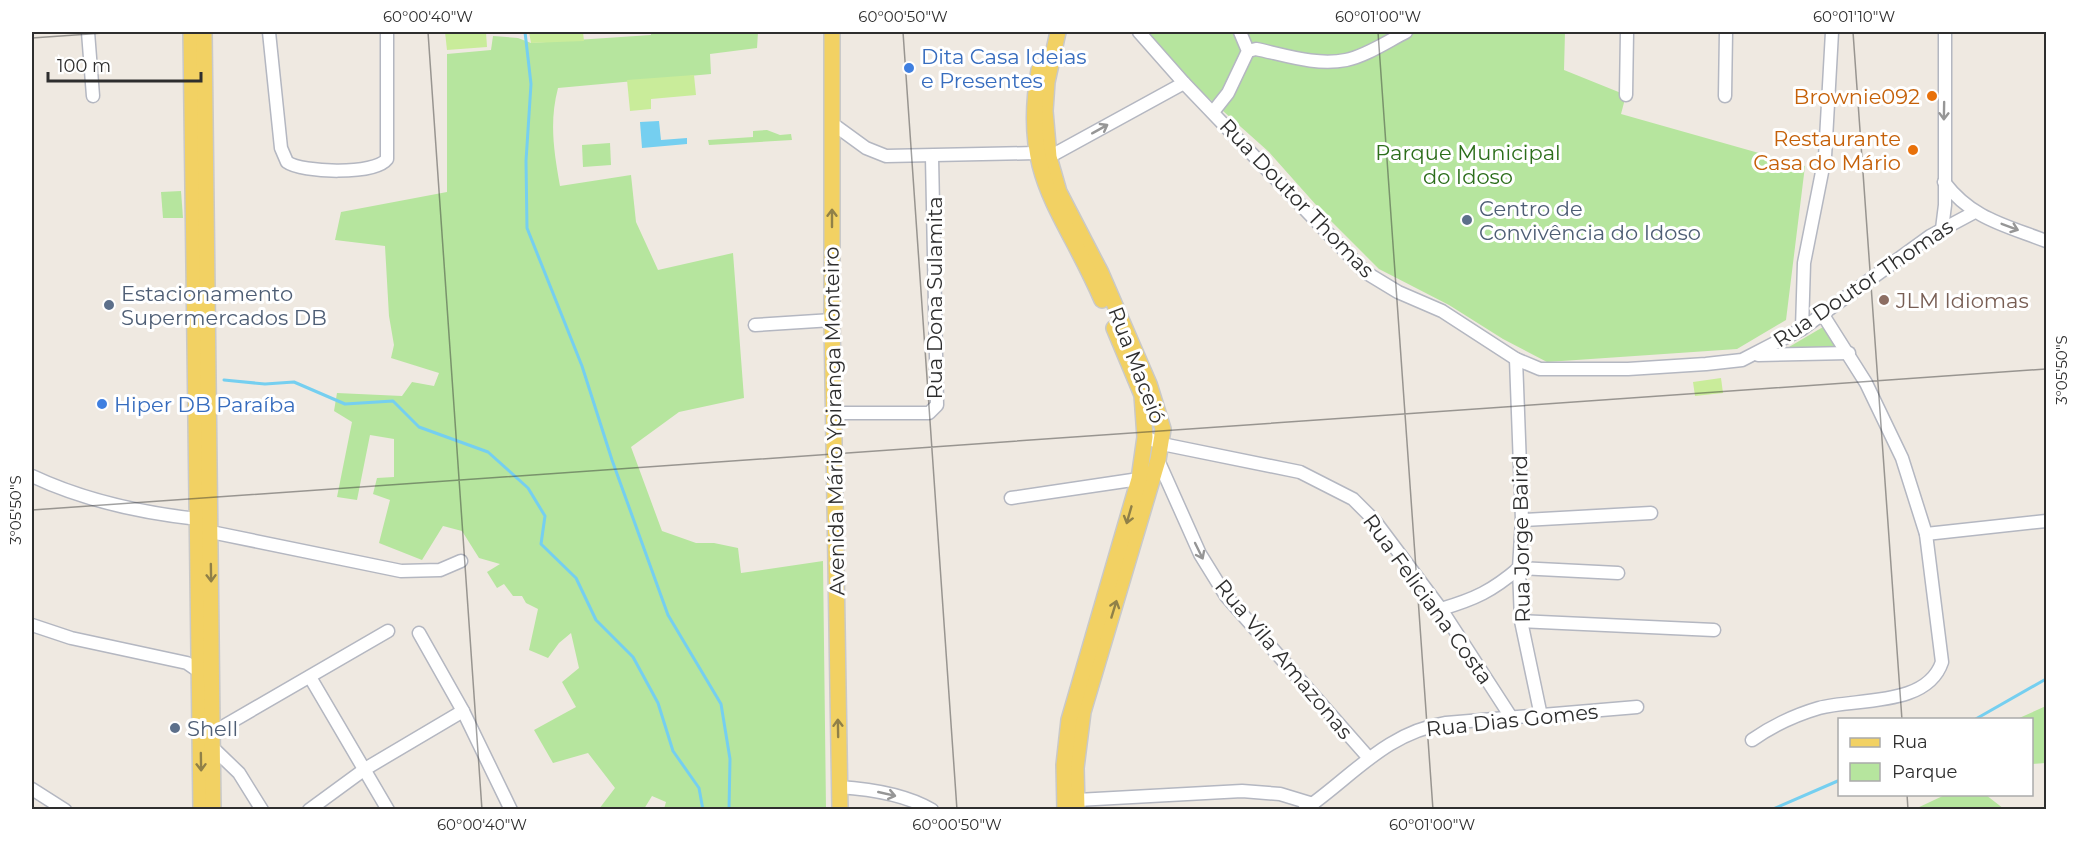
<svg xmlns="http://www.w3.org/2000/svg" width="2078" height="841" font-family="Montserrat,sans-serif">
	<rect width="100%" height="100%" fill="#efe9e1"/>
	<g fill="#b6e59e">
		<path d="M 651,32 L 758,32 L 757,48 L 710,54 L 711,74 L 558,88 C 549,122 554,152 560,186 L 631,175 L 636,222 L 658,270 L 733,253 L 744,398 L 679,412 L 631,447 L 662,531 L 696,543 L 714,543 L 738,548 L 741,573 L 823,561 L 826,809 L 664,809 L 666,802 L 652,796 L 644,809 L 599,809 L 615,788 L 588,753 L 553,763 L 534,730 L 576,707 L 562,682 L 579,668 L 571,633 L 559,643 L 548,658 L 529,650 L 538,609 L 526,603 L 522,596 L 513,596 L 504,584 L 497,588 L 487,572 L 500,564 L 479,558 L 462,531 L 443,526 L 422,560 L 379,543 L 390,500 L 373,494 L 377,478 L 394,477 L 394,439 L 370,435 L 357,500 L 337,497 L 352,422 L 334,411 L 337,393 L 402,396 L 412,382 L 434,386 L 439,373 L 391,358 L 394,345 L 389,316 L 385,246 L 335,240 L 341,212 L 447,192 L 447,54 L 491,50 L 493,36 L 518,38 L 531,43 L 651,35 Z"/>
		<path d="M 1145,32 L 1565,32 L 1564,70 L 1626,95 L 1621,114 L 1805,166 L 1786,320 L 1737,349 L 1547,362 L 1503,339 L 1449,305 L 1379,269 L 1325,215 L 1269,152 L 1176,69 Z"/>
		<path d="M 767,130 L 780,135 L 791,134 L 792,140 L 709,145 L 708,140 L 753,137 L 753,131 Z"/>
		<path d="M 610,143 L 611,165 L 583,167 L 582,145 Z"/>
		<path d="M 181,191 L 183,218 L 163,218 L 161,192 Z"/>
		<path d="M 1823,327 L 1838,348 L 1792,352 L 1789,347 Z"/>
		<path d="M 2046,706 L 2046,763 L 2032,764 L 2032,720 L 2017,719 Z"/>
		<path d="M 1947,794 L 1986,795 L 2004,809 L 1915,809 Z"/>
	</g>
	<g fill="#c9ec9a">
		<path d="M 445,32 L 486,32 L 487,47 L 447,50 Z"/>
		<path d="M 529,32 L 583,32 L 584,41 L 531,43 Z"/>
		<path d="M 694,75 L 696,95 L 651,99 L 651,109 L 630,111 L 627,80 Z"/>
		<path d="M 1721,378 L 1723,393 L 1695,396 L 1693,382 Z"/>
	</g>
	<path fill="#75cff0" d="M 659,121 L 661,140 L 687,138 L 687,144 L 642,148 L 640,122 Z"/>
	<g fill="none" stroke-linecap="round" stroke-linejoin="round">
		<g stroke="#75cff0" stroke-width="3">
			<path d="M 525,32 L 531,84 L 526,161 L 527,228 L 582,366 L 612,460 L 668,615 L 721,704 L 730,759 L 729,810"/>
			<path d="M 224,380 L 265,384 L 294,382 L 345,404 L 393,401 L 419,427 L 488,452 L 528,488 L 545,516 L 541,544 L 576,578 L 596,620 L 633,657 L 658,703 L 673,751 L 699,788 L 703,810"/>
			<path d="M 1974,720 L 2046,679"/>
			<path d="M 1771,810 L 1840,780"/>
		</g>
		<g stroke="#b4b7c1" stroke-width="15">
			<g id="minor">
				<path d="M 88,32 L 93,96"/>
				<path d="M 269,32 L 281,148 L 287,162 C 302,173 375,175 387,159 L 387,32"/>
				<path d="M 1139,32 L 1184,83 L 1365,272 L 1398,292 L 1442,311 L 1516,359 L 1540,369 L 1628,369 L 1706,364 L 1742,360 L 1802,329 L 1930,236 L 1973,213"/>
				<path d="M 1248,51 L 1256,49 C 1285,55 1316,66 1346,60 C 1366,56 1388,41 1406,32"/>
				<path d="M 1626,95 L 1627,32"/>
				<path d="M 1725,96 L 1726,32"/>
				<path d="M 1213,112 L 1228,93 L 1248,51 L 1240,32"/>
				<path d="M 833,124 L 866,148 L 886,156 L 1036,153"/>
				<path d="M 1049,157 L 1184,83"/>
				<path d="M 1944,182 C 1972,219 2005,225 2046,241"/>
				<path d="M 1942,229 L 1945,205 L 1945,32"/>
				<path d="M 755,325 L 832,320"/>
				<path d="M 1802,329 L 1804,263 L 1825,157 L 1832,32"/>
				<path d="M 1758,355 L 1849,353"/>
				<path d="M 1516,359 L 1522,520 L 1519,568 L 1521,621 L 1541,716"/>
				<path d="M 834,413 L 929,413 L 937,405 L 932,157"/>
				<path d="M 1145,437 L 1162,444 L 1300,472 L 1353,499 L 1375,521 L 1441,609 L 1511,717"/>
				<path d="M 1158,460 L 1200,554 L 1226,596 L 1368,757"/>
				<path d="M 32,476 C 83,500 142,513 198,519"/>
				<path d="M 1011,498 L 1139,479"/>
				<path d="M 1522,520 L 1651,513"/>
				<path d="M 211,532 L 401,571 L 440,570 L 461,561"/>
				<path d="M 1926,534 L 2046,521"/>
				<path d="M 1441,609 C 1475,599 1492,591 1519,568 L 1618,573"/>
				<path d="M 1521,621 L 1714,630"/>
				<path d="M 32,625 L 71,638 L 187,663 L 200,672"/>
				<path d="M 419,633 L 463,711 L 511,810"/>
				<path d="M 310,677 L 388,810"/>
				<path d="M 212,733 L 388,631"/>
				<path d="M 1752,740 C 1772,726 1795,715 1819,708 C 1857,698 1927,707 1942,662 L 1926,534 L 1902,458 L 1866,383 L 1823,315"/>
				<path d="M 213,748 L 239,773 L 262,810"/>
				<path d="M 839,787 C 870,789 905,794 932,810"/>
				<path d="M 32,789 L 65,810"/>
				<path d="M 1077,800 L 1242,791 L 1280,794 L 1313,804"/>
				<path d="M 309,810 L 365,769 L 463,711"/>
				<path d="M 1304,810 C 1353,776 1385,733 1446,723 L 1637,707"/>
			</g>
		</g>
		<g stroke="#c9c9c9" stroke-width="18">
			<g id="major">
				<path d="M 191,32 L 201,810"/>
				<path d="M 204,32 L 213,810"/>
				<path d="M 832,32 L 832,320 L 840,810"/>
				<path d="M 1058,32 L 1047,82 L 1045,111 L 1049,157 L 1059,192 L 1101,273 L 1149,384 L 1163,429 L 1158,460 L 1083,712 L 1076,768 L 1077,810"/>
				<path d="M 1039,70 C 1020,178 1063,209 1102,300"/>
				<path d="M 1065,810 L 1064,765 L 1069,720 L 1139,479 L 1145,437 L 1142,395 L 1114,328"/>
			</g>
		</g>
		<use href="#minor" stroke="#fff" stroke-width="12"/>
		<use href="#major" stroke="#f2d163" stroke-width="15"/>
	</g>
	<defs><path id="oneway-shaft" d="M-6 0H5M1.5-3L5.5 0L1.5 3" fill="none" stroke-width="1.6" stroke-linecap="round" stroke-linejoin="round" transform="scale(1.5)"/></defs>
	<g stroke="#969696">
		<use href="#oneway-shaft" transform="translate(1944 111) rotate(91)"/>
		<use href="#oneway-shaft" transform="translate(1100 129) rotate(-29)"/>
		<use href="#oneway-shaft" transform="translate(2010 227) rotate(21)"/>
		<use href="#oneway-shaft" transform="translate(1199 551) rotate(64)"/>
		<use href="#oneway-shaft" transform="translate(887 794) rotate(13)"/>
	</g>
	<g stroke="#908048">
		<use href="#oneway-shaft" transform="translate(832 218) rotate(-90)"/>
		<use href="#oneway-shaft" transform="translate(1129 515) rotate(106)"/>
		<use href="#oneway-shaft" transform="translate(211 573) rotate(89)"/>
		<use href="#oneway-shaft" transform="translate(1114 609) rotate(-73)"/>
		<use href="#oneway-shaft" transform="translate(838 728) rotate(-91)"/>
		<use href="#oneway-shaft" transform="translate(201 762) rotate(89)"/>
	</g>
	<path fill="none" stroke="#2e2e2e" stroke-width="1.5" stroke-opacity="0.45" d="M 428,32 L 482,810M 903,32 L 957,810M 1378,32 L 1433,810M 1853,32 L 1902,720M 32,38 L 118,32M 32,510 L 2046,369M 1907,794 L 1908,810"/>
	<g fill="#3f7fe0" stroke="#fff" stroke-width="2">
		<circle cx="909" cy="68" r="6"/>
		<circle cx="102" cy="404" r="6"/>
	</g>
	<g fill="#e8710a" stroke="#fff" stroke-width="2">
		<circle cx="1932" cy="96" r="6"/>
		<circle cx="1913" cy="150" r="6"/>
	</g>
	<g fill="#5c6f8a" stroke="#fff" stroke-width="2">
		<circle cx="1467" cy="220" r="6"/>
		<circle cx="109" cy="305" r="6"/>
		<circle cx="175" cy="728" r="6"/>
	</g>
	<circle fill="#8d6e63" stroke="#fff" stroke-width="2" cx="1884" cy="300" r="6"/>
	<g text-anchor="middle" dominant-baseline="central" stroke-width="6" stroke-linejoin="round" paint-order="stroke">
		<g font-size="21" fill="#366cbe" stroke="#fff" text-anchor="start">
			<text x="921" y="56">Dita Casa Ideias<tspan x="921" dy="24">e Presentes</tspan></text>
			<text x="114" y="404">Hiper DB Paraíba</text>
		</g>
		<g font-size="21" fill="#c56008" stroke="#fff" text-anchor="end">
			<text x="1920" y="96">Brownie092</text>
			<text x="1901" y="138">Restaurante<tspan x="1901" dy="24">Casa do Mário</tspan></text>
		</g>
		<g font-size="21" fill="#2c6e1b" stroke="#fff">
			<text x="1468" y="152">Parque Municipal<tspan x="1468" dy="24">do Idoso</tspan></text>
		</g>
		<g font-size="21" fill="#2e2e2e" stroke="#fff">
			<text transform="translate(1297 198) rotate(46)">Rua Doutor Thomas</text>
			<text transform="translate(1863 283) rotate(-34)">Rua Doutor Thomas</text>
			<text transform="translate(934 298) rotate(-90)">Rua Dona Sulamita</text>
			<text transform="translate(1137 365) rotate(69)">Rua Maceió</text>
			<text transform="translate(834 421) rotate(-91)">Avenida Mário Ypiranga Monteiro</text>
			<text transform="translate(1521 539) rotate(-91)">Rua Jorge Baird</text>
			<text transform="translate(1428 599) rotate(54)">Rua Feliciana Costa</text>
			<text transform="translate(1284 659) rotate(50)">Rua Vila Amazonas</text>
			<text transform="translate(1512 720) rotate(-6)">Rua Dias Gomes</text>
		</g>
		<g font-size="21" fill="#4e5e75" stroke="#fff" text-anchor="start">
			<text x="1479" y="208">Centro de<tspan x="1479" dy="24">Convivência do Idoso</tspan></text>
			<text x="121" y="293">Estacionamento<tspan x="121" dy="24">Supermercados DB</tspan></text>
			<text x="187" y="728">Shell</text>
		</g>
		<g font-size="21" fill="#785e54" stroke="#fff" text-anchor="start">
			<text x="1896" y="300">JLM Idiomas</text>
		</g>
	</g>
	<rect width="2078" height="841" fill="none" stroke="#ffffff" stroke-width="66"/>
	<rect x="1838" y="718" width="195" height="78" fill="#ffffff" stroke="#ababab" stroke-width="1.5"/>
	<rect x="1850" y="738" width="30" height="9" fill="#f2d163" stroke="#ababab" stroke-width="1.5"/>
	<text x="1892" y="748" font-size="18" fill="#2e2e2e">Rua</text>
	<rect x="1850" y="763" width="30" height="18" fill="#b6e59e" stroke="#ababab" stroke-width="1.5"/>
	<text x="1892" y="778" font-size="18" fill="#2e2e2e">Parque</text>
	<path d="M48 72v9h153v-9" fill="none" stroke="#2e2e2e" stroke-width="3"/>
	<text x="57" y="72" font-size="18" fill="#2e2e2e" stroke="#ffffff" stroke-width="4.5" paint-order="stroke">100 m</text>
	<rect x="33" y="33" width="2012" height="775" fill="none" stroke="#2e2e2e" stroke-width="2"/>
	<g font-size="15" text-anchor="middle" fill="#2e2e2e">
		<text x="428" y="22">60°00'40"W</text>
		<text x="903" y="22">60°00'50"W</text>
		<text x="1378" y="22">60°01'00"W</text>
		<text x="1854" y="22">60°01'10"W</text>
		<text transform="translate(2062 370) rotate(-90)" y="5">3°05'50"S</text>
		<text transform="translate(16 510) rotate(-90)" y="5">3°05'50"S</text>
		<text x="482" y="830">60°00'40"W</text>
		<text x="957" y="830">60°00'50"W</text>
		<text x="1432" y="830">60°01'00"W</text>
	</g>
</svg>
